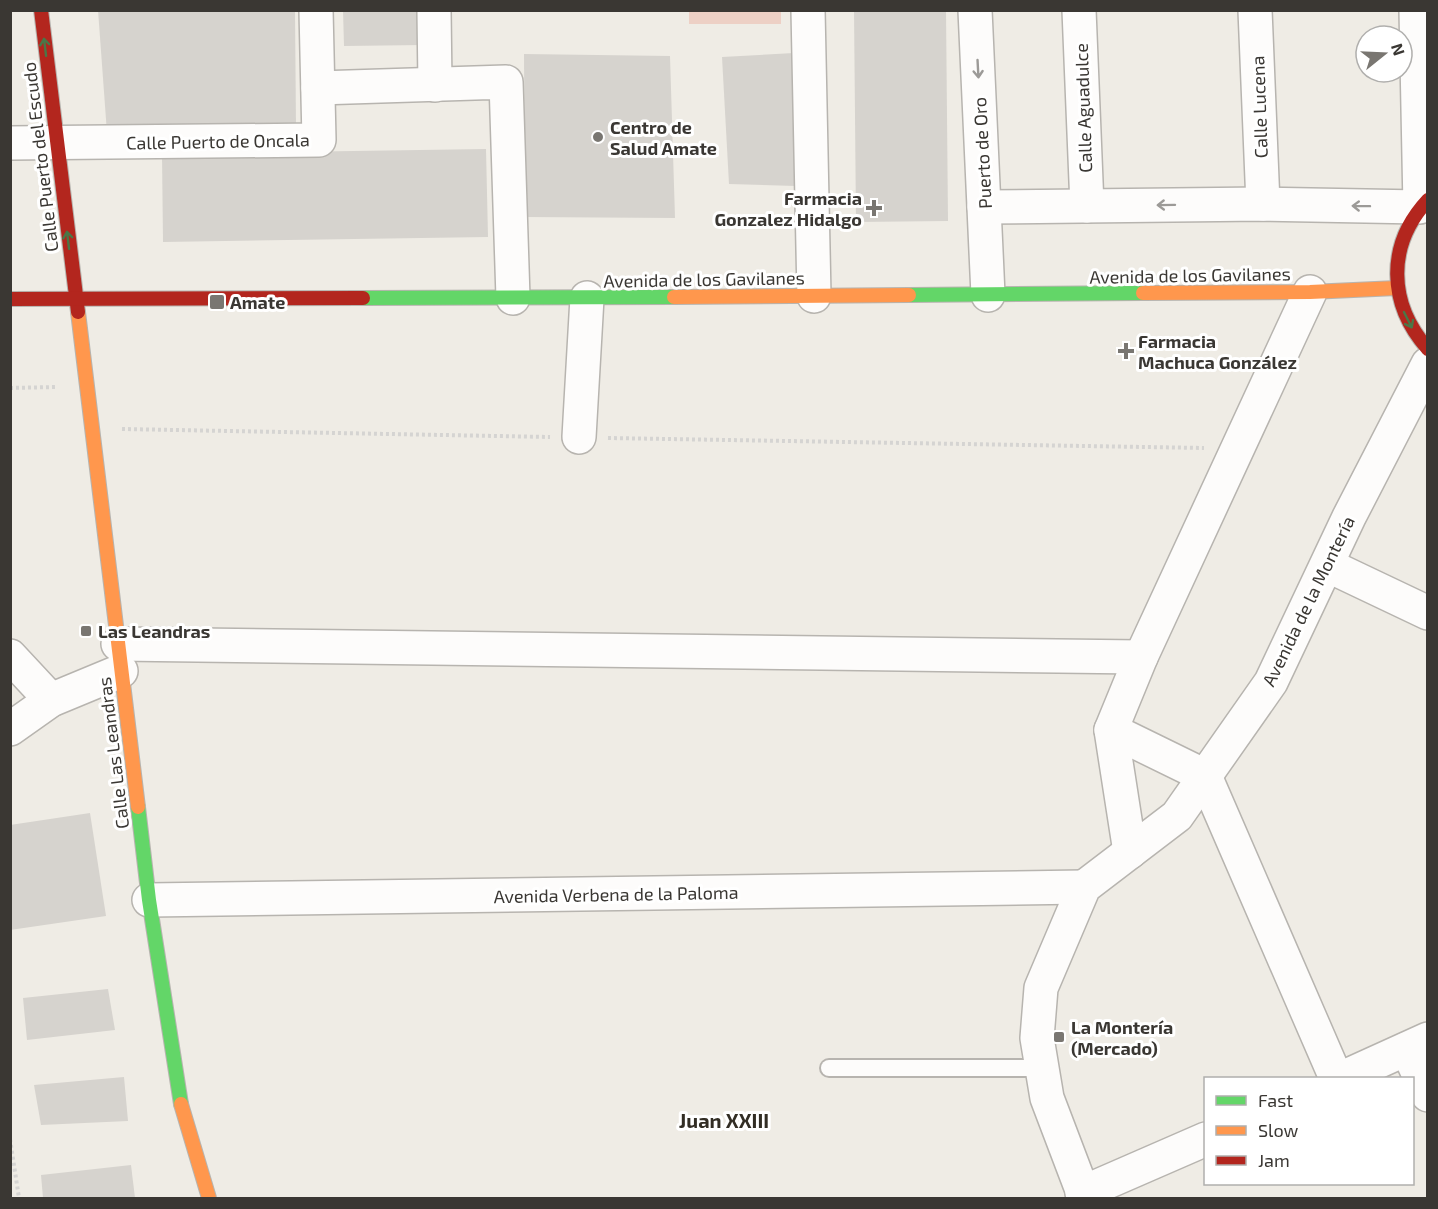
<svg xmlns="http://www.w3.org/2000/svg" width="1438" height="1209" font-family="'Exo 2',sans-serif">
	<rect width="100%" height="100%" fill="#efece5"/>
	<rect fill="#edd0c5" x="689" y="11" width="92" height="13"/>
	<g fill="#d6d3ce">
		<path d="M 98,10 L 295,10 L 296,128 L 107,133 Z"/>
		<path d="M 343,10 L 423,10 L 423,45 L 344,46 Z"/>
		<path d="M 854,10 L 946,10 L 948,221 L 856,222 Z"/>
		<path d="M 794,53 L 796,186 L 729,184 L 722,57 Z"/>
		<path d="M 524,54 L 670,56 L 675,218 L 525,217 Z"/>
		<path d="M 486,149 L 488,237 L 163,242 L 162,154 Z"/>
		<path d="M 90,813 L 106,916 L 10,930 L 10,825 Z"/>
		<path d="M 108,989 L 115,1030 L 27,1040 L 23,998 Z"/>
		<path d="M 124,1077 L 128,1121 L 41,1125 L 34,1085 Z"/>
		<path d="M 131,1165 L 135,1198 L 43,1198 L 41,1175 Z"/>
	</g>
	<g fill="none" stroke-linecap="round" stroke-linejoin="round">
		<g stroke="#b7b4af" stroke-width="20">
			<path id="lane" d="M 829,1068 L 1042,1068"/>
		</g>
		<g stroke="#b7b4af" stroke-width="36">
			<g id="street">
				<path d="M 434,10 L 435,85"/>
				<path d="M 808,10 L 814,296"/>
				<path d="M 975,10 L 988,295"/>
				<path d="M 1079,10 L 1087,206"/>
				<path d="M 1255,10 L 1263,204"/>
				<path d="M 318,88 L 506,82 L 513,298"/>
				<path d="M 10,143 L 319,140 L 316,10"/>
				<path d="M 984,207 L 1263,204 L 1420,207 L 1416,10"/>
				<path d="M 579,437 L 587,298"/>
				<path d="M 1327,565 L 1428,613"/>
				<path d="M 118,644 L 1141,657"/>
				<path d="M 10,656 L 51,700"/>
				<path d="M 10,729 L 51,700 L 121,671"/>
				<path d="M 1111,730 L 1205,776 L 1336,1078"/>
				<path d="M 1130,852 L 1111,730 L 1141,657 L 1310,292"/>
				<path d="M 149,900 L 1084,887"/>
				<path d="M 1407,1049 L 1428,1095"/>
				<path d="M 1342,1078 L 1428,1039"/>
				<path d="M 1082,1193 L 1206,1139"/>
				<path d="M 1085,1198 L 1047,1098 L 1037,1038 L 1041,988 L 1084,887 L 1177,816 L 1271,682 L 1349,517 L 1428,364"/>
			</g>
		</g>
		<g stroke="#b7b4af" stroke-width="16">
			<g id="fast">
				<path d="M 909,295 L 1143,293"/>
				<path d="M 363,298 L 674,297"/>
				<path d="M 138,807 L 149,900 L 181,1104"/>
			</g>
		</g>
		<g stroke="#b7b4af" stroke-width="16">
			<g id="slow">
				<path d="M 1143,293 L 1310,292 L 1397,288"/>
				<path d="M 674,297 L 909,295"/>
				<path d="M 78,312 L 138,807"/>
				<path d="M 181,1104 L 209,1198"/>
			</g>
		</g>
		<g stroke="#b7b4af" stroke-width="16">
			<g id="jam">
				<path d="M 41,10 L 78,312"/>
				<path d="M 1428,200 C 1386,245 1388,304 1428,349"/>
				<path d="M 10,299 L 363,298"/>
			</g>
		</g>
		<g stroke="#d5d4d2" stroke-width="4" stroke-dasharray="3 3" stroke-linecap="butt">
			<path d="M 10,388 L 55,387"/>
			<path d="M 122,429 L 550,437"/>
			<path d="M 608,438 L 1204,448"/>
			<path d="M 10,1139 L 19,1198"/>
		</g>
		<use href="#lane" stroke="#fdfcfb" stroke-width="16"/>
		<use href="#street" stroke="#fdfcfb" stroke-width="33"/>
		<use href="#fast" stroke="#63d668" stroke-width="14"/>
		<use href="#slow" stroke="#ff974d" stroke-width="14"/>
		<use href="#jam" stroke="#b3261e" stroke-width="14"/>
	</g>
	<defs><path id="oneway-shaft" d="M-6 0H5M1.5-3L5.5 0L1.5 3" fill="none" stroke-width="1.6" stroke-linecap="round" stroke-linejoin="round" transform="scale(1.5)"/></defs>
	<g stroke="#4a7748">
		<use href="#oneway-shaft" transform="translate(45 47) rotate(-97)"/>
		<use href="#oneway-shaft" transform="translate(68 240) rotate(-97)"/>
		<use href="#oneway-shaft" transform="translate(1408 320) rotate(63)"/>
	</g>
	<g stroke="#9c9a97">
		<use href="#oneway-shaft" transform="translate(978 69) rotate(87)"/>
		<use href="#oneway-shaft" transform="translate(1166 205) rotate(179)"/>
		<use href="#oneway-shaft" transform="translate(1361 206) rotate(-179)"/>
	</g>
	<g fill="#797671" stroke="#fff" stroke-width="2">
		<circle cx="598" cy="137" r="6"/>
		<path d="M871 199h6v6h6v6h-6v6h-6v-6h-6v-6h6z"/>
		<rect x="209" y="294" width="16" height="16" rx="3"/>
		<path d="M1123 342h6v6h6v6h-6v6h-6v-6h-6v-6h6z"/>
		<rect x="80" y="625" width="12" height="12" rx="3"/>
		<rect x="1053" y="1031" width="12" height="12" rx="3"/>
	</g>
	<g text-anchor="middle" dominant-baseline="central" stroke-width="6" stroke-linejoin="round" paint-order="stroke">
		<g font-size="18" fill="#3a3733" stroke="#fff">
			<text transform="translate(1259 107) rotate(-92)">Calle Lucena</text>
			<text transform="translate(1083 108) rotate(-92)">Calle Aguadulce</text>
			<text transform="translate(218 141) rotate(-1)">Calle Puerto de Oncala</text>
			<text transform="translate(982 153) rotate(-93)">Puerto de Oro</text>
			<text transform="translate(40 157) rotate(-97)">Calle Puerto del Escudo</text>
			<text transform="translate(1190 275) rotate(-1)">Avenida de los Gavilanes</text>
			<text transform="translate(704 279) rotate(-1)">Avenida de los Gavilanes</text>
			<text transform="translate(1308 601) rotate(-64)">Avenida de la Montería</text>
			<text transform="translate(113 753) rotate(-97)">Calle Las Leandras</text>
			<text transform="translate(616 894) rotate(-1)">Avenida Verbena de la Paloma</text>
		</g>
		<g font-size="18" font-weight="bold" fill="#3a3733" stroke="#fff" text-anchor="start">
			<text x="610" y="127">Centro de<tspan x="610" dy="21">Salud Amate</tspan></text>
			<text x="862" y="198" text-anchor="end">Farmacia<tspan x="862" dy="21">Gonzalez Hidalgo</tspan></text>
			<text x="230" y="302">Amate</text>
			<text x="1138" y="341">Farmacia<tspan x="1138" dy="21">Machuca González</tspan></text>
			<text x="98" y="631">Las Leandras</text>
			<text x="1071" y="1027">La Montería<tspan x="1071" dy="21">(Mercado)</tspan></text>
		</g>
		<g font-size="20" font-weight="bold" fill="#322d24" stroke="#fff">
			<text x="724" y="1120">Juan XXIII</text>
		</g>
	</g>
	<rect width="1438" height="1209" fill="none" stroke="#3a3733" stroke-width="24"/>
	<rect x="1204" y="1077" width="210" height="108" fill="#ffffff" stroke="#b0afad" stroke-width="1.5"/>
	<rect x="1216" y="1096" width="30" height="9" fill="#63d668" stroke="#b0afad" stroke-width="1.5"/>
	<text x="1258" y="1107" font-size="18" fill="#3a3733">Fast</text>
	<rect x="1216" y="1126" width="30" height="9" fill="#ff974d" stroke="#b0afad" stroke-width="1.5"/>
	<text x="1258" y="1137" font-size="18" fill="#3a3733">Slow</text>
	<rect x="1216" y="1156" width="30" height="9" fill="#b3261e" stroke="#b0afad" stroke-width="1.5"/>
	<text x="1258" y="1167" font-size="18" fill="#3a3733">Jam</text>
	<g transform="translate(1384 54) rotate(72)"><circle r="28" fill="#ffffff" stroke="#b0afad" stroke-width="1.5"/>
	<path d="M0-4.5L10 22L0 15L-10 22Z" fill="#797671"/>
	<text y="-9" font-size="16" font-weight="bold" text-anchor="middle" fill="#3a3733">N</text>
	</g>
</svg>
